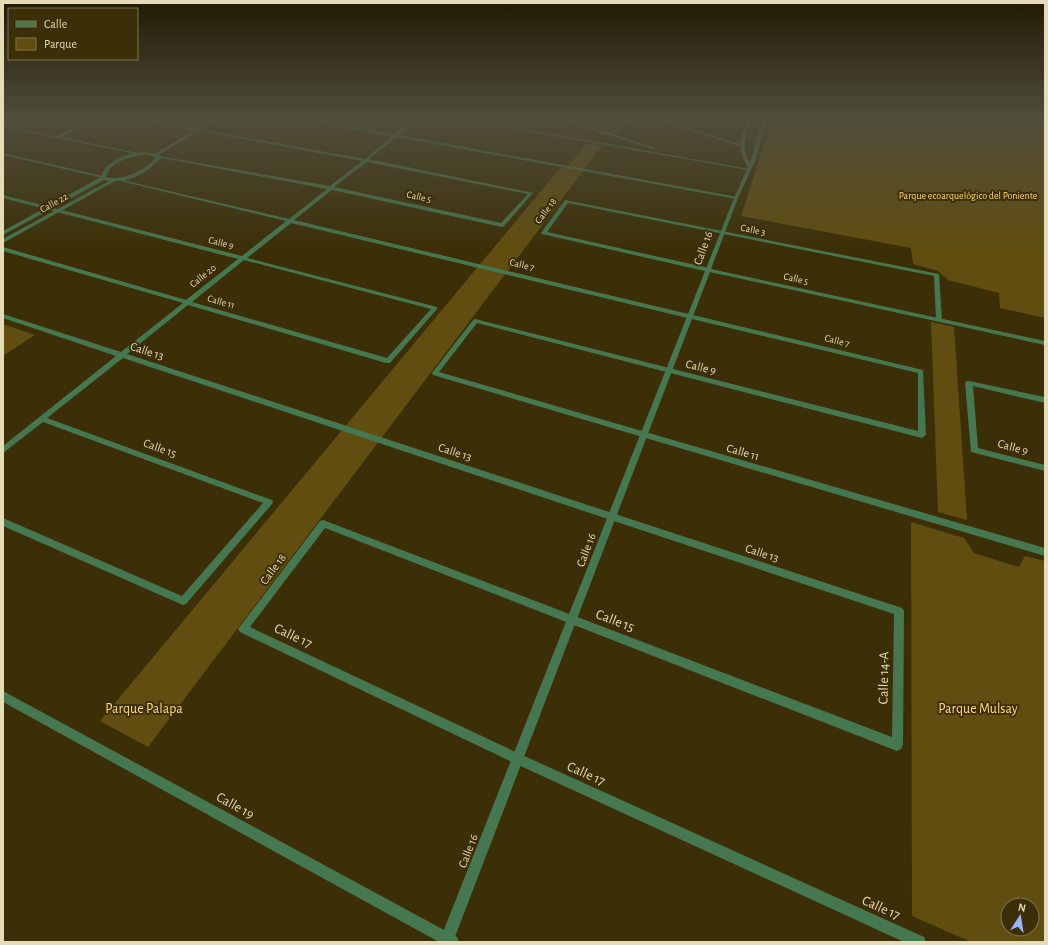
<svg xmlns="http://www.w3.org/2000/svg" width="1048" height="945" font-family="'Alegreya Sans',sans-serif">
	<rect width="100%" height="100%" fill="#3c2f07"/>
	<g fill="#614d0f" fill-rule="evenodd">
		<path d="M 772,119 L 1045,119 L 1045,318 L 1000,308 L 999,293 L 948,280 L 938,271 L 913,264 L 911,248 L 741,216 Z"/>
		<path d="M 586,144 L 602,146 L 148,747 L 100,721 L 560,168 L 569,165 Z"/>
		<path d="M 931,322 L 954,327 L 967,520 L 938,512 Z"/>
		<path d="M 3,324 L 35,335 L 3,356 Z"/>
		<path d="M 911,522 L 964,538 L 974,553 L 1019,567 L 1025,556 L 1045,561 L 1045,942 L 971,942 L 912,916 ZM 1008,905 L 1032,905 L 1032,929 L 1008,929 Z"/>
	</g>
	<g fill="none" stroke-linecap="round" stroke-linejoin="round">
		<g fill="#457750" fill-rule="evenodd">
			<path d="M 92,119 L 97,119 L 61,137 L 139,153 L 141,154 L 141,155 L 3,127 L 3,125 L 56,136 Z"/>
			<path d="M 134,119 L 143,119 L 365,159 L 392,137 L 301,119 L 310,119 L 395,134 L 414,119 L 419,119 L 399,135 L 738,197 L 738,199 L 736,199 L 397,137 L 369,159 L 533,193 L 504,226 L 502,227 L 332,190 L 294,220 L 923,370 L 926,435 L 922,438 L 477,323 L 439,372 L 1045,548 L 1045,556 L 433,375 L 432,373 L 473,320 L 475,319 L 918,431 L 918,373 L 291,223 L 247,258 L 437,307 L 437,309 L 390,363 L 386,363 L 188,305 L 127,354 L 902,608 L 904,611 L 903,745 L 901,749 L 897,751 L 325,528 L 250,627 L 522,755 L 924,937 L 926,942 L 904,942 L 514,763 L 240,632 L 238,629 L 320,521 L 323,520 L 892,737 L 894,614 L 123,358 L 47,418 L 272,500 L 273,502 L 272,504 L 186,604 L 183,605 L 3,526 L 3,518 L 182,596 L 263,503 L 43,422 L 3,453 L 3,446 L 116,356 L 3,318 L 3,314 L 121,352 L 183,303 L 3,251 L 3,247 L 186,300 L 238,259 L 3,198 L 3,195 L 242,256 L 286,221 L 116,180 L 118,179 L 289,219 L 327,189 L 157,157 L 159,156 L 330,186 L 362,161 ZM 367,162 L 528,194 L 501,223 L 334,187 ZM 244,260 L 431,309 L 387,358 L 192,302 Z"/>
			<path d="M 457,119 L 467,119 L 750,169 L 748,170 Z"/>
			<path d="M 557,119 L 564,119 L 609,133 L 630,119 L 635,119 L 613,134 L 656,148 L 652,149 Z"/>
			<path d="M 653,119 L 660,119 L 743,145 L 739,146 Z"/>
			<path d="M 3,153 L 103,176 L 105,177 L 103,178 L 3,155 Z"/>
			<path d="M 565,200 L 939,274 L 942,320 L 939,322 L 936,320 L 934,276 L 568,203 L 547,232 L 709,268 L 712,270 L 709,272 L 542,234 L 541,233 Z"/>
			<path d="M 967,381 L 969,381 L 1045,397 L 1045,403 L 973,386 L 978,448 L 1045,465 L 1045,471 L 971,452 L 965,383 Z"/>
			<path d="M 3,691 L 457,937 L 459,942 L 439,942 L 3,702 Z"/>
		</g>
		<g fill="#457750" fill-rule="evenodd">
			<path d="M 215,119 L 220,119 L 158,155 L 161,156 L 161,158 C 149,171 133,181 115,181 L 3,243 L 3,239 L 109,181 L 104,180 L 3,235 L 3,231 L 101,177 C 106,159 137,148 154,154 ZM 147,154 L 156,158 C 143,171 125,181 106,177 C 110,161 132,156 147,154 Z"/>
			<path d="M 747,119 L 751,119 C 746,135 740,147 750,163 L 763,119 L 767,119 L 755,161 L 738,198 L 711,269 L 1045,341 L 1045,345 L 710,272 L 453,942 L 439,942 L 734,198 L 748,167 C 736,148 740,139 747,119 Z"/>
		</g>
	</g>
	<linearGradient id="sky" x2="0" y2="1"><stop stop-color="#211a04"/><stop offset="0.47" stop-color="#504d3c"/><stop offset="1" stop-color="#504d3c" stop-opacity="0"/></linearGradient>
	<rect width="1048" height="251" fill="url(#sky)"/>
	<g text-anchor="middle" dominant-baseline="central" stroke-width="4" stroke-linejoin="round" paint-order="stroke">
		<g font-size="10" fill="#feda78" stroke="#3c2f07">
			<text x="968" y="196">Parque ecoarquelógico del Poniente</text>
		</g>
		<g font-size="10" fill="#e7dab7" stroke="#3c2f07">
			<text transform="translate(419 197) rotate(12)">Calle 5</text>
			<text transform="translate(54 203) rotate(-29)">Calle 22</text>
			<text transform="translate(546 211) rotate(-53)">Calle 18</text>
			<text transform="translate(753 230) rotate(11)">Calle 3</text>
			<text transform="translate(221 243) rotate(14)">Calle 9</text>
			<text transform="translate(522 265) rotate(13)">Calle 7</text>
			<text transform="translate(203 276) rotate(-39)">Calle 20</text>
			<text transform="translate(796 279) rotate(12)">Calle 5</text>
			<text transform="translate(221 302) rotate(16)">Calle 11</text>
			<text transform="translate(837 341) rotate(14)">Calle 7</text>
		</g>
		<g font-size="12" fill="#e7dab7" stroke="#3c2f07">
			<text transform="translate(703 248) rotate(-70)">Calle 16</text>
			<text transform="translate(147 351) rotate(18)">Calle 13</text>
			<text transform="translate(701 367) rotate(14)">Calle 9</text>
			<text transform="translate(1013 447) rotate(15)">Calle 9</text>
			<text transform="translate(160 448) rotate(20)">Calle 15</text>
			<text transform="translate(455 452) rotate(18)">Calle 13</text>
			<text transform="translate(743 452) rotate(16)">Calle 11</text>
			<text transform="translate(586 550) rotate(-69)">Calle 16</text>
			<text transform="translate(762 553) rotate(18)">Calle 13</text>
			<text transform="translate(273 569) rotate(-53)">Calle 18</text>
			<text transform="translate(468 851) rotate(-69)">Calle 16</text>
		</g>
		<g font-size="14" fill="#e7dab7" stroke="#3c2f07">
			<text transform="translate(615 621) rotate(21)">Calle 15</text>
			<text transform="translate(293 636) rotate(25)">Calle 17</text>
			<text transform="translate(884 678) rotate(-89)">Calle 14-A</text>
			<text transform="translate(586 774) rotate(24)">Calle 17</text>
			<text transform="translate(235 806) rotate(29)">Calle 19</text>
			<text transform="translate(881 908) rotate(24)">Calle 17</text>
		</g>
		<g font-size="14" fill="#feda78" stroke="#3c2f07">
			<text x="144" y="709">Parque Palapa</text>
			<text x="978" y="709">Parque Mulsay</text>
		</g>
	</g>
	<rect width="1048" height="945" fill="none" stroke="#e7dab7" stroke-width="8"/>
	<rect x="8" y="8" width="130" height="52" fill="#3c2f07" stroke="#80734d"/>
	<rect x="16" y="21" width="20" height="6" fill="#457750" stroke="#80734d"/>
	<text x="44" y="28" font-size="12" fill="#e7dab7">Calle</text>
	<rect x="16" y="38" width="20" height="12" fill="#614d0f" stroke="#80734d"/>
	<text x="44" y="48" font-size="12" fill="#e7dab7">Parque</text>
	<g transform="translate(1020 917) rotate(12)"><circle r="19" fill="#3c2f07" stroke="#80734d"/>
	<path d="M0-3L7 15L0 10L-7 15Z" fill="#9cb4fd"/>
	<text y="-6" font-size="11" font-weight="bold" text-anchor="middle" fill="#e7dab7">N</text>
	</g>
</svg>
